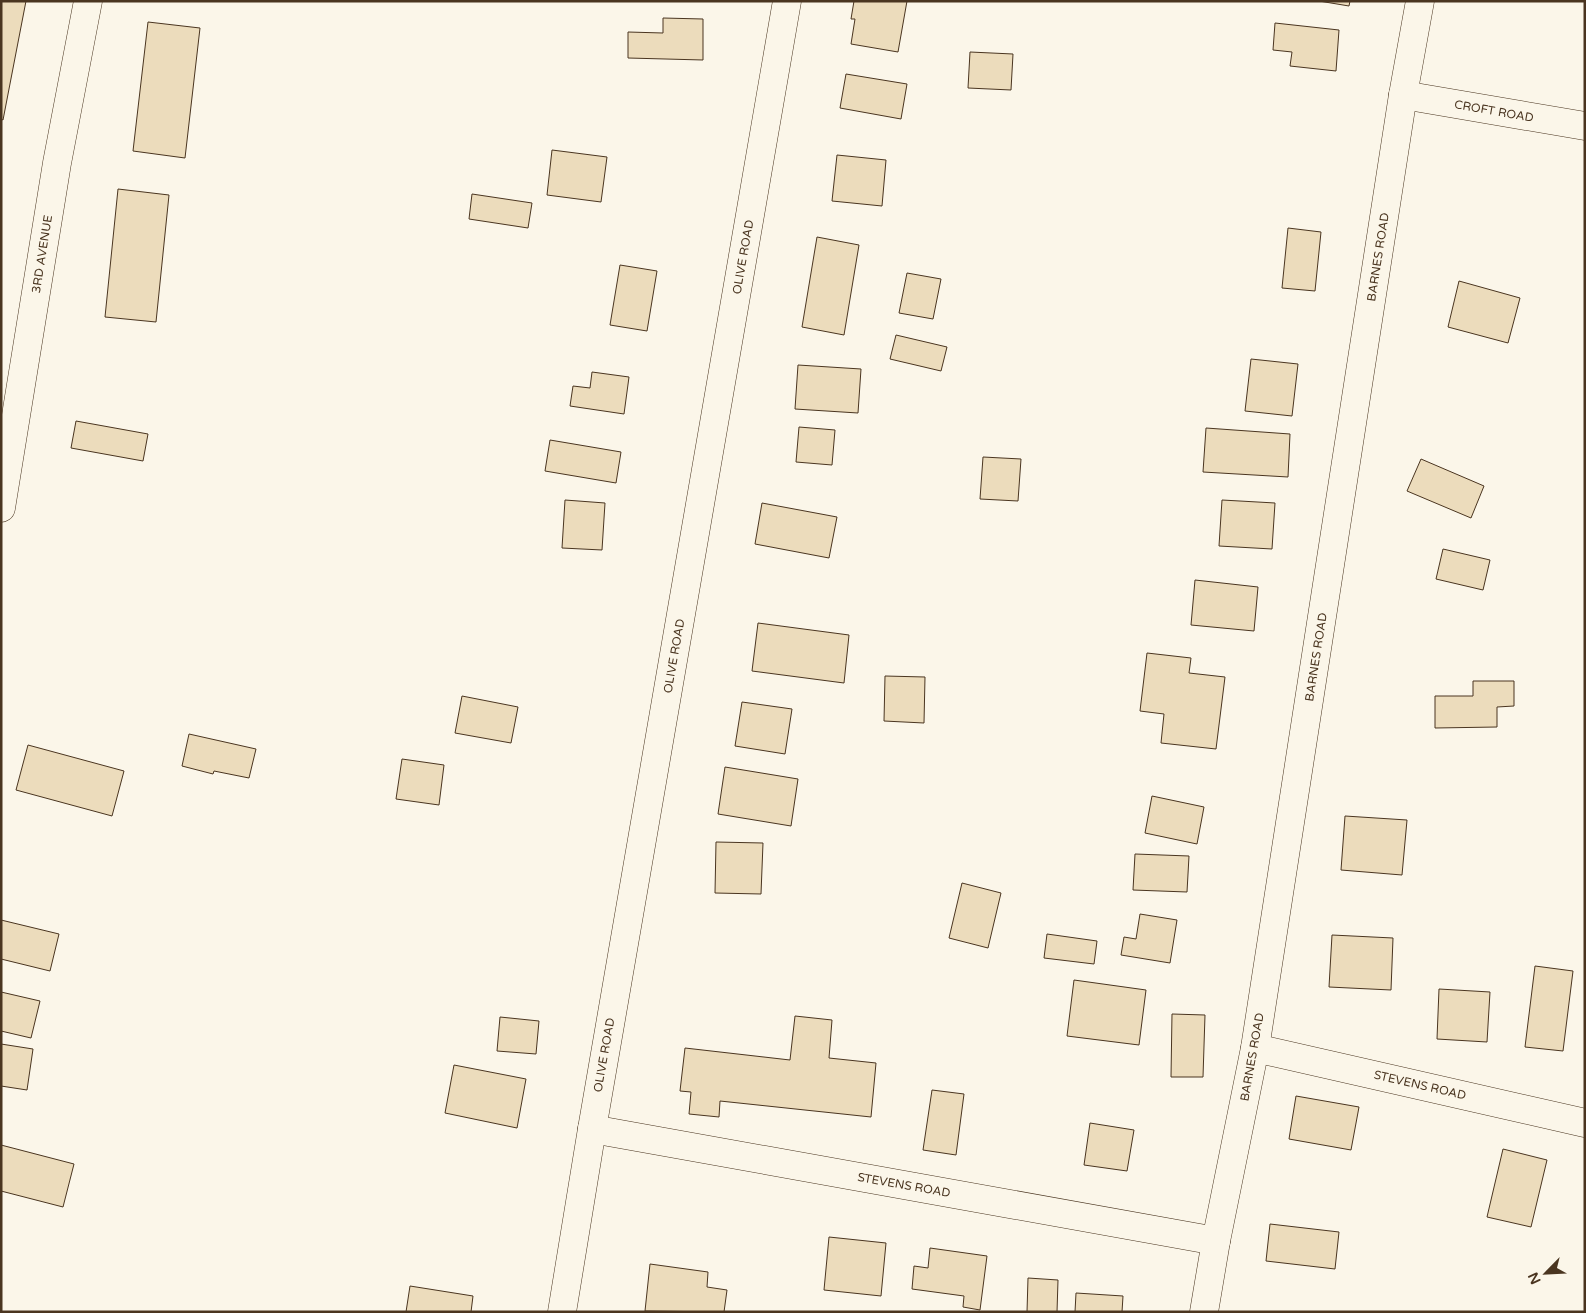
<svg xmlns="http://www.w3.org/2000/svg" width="1586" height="1313" font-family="'Varela Round',sans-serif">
	<rect width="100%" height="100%" fill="#fbf6e9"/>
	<g fill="#ecdcbc" stroke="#4a3520">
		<path d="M 1,1 L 26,1 L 3,120 L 1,119 Z"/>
		<path d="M 854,1 L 907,1 L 898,52 L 851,44 L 855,19 L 851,19 Z"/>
		<path d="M 1319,1 L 1350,1 L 1349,6 Z"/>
		<path d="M 663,18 L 703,19 L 703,60 L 628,58 L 628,32 L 663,33 Z"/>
		<path d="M 148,22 L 200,28 L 185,158 L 133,151 Z"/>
		<path d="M 1275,23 L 1339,30 L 1336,71 L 1290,66 L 1292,52 L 1273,50 Z"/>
		<path d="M 970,52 L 1013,54 L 1011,90 L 968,88 Z"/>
		<path d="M 846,74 L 907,84 L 901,119 L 840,108 Z"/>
		<path d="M 552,150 L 607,157 L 601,202 L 547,195 Z"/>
		<path d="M 837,155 L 886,160 L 882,206 L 832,201 Z"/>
		<path d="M 118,189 L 169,195 L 156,322 L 105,317 Z"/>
		<path d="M 472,194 L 532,203 L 528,228 L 469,219 Z"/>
		<path d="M 1288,228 L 1321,232 L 1315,291 L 1282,288 Z"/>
		<path d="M 817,237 L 859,245 L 844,335 L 802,327 Z"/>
		<path d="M 620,265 L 657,271 L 647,331 L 610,325 Z"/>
		<path d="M 907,273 L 941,279 L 933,319 L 899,313 Z"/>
		<path d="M 1459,281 L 1520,298 L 1508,343 L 1448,327 Z"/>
		<path d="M 896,335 L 947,347 L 941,371 L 890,359 Z"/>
		<path d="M 1251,359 L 1298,364 L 1292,416 L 1245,411 Z"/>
		<path d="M 798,365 L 861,369 L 858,413 L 795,409 Z"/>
		<path d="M 592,372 L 629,377 L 624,414 L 570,406 L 573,386 L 590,388 Z"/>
		<path d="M 76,421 L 148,434 L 143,461 L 71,448 Z"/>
		<path d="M 799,427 L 835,430 L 832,465 L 796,462 Z"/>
		<path d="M 1206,428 L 1290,434 L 1288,477 L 1203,472 Z"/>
		<path d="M 550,440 L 621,452 L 616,483 L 545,471 Z"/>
		<path d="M 983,457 L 1021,459 L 1018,501 L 980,499 Z"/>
		<path d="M 1421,459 L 1484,486 L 1471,518 L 1407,491 Z"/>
		<path d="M 565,500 L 605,503 L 602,550 L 562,548 Z"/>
		<path d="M 1222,500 L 1275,503 L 1272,549 L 1219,546 Z"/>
		<path d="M 762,503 L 837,517 L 829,558 L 755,544 Z"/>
		<path d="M 1443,549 L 1490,560 L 1483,590 L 1436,579 Z"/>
		<path d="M 1195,580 L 1258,587 L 1254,631 L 1191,625 Z"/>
		<path d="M 758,623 L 849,635 L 844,683 L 752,671 Z"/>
		<path d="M 1147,653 L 1191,658 L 1189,673 L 1225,677 L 1216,749 L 1161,743 L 1164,714 L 1140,711 Z"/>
		<path d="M 885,676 L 925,677 L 924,723 L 884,721 Z"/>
		<path d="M 1473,681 L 1514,681 L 1514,706 L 1497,707 L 1497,727 L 1435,728 L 1435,696 L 1473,696 Z"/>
		<path d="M 462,696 L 518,707 L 511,743 L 455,733 Z"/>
		<path d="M 742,702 L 792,709 L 785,754 L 735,746 Z"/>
		<path d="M 189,734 L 256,749 L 249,778 L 214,771 L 213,774 L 182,766 Z"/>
		<path d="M 28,745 L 124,771 L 112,816 L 16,790 Z"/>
		<path d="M 402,759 L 444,765 L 439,805 L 396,799 Z"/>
		<path d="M 725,767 L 798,779 L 791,826 L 718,814 Z"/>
		<path d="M 1152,796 L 1204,807 L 1197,844 L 1145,833 Z"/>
		<path d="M 1345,816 L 1407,820 L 1402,875 L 1341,870 Z"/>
		<path d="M 716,842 L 763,843 L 761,894 L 715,893 Z"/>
		<path d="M 1135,854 L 1189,856 L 1187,892 L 1133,890 Z"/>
		<path d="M 962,883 L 1001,893 L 988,948 L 949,938 Z"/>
		<path d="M 1140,914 L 1177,920 L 1170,963 L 1121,955 L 1124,937 L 1136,939 Z"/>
		<path d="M 1,920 L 59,934 L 50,971 L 1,959 Z"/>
		<path d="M 1047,934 L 1097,941 L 1094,964 L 1044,958 Z"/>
		<path d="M 1332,935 L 1393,938 L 1391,990 L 1329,987 Z"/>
		<path d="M 1535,966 L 1573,971 L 1563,1051 L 1525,1047 Z"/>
		<path d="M 1074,980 L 1146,990 L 1139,1045 L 1067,1036 Z"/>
		<path d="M 1439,989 L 1490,992 L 1487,1042 L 1437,1039 Z"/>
		<path d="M 1,992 L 40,1001 L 31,1038 L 1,1031 Z"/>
		<path d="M 1172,1014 L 1205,1015 L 1203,1077 L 1171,1077 Z"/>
		<path d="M 795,1016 L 832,1020 L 829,1058 L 876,1063 L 871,1117 L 720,1101 L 719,1117 L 689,1114 L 691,1092 L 680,1091 L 685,1048 L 790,1060 Z"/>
		<path d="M 500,1017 L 539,1021 L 536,1054 L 497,1051 Z"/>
		<path d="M 1,1044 L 33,1049 L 27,1090 L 1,1086 Z"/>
		<path d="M 454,1065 L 526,1079 L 517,1128 L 445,1113 Z"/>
		<path d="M 932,1090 L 964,1094 L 956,1155 L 923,1150 Z"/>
		<path d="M 1296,1096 L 1359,1107 L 1351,1150 L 1289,1139 Z"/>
		<path d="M 1090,1123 L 1134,1130 L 1127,1171 L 1084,1165 Z"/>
		<path d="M 1,1145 L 74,1164 L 63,1207 L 1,1191 Z"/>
		<path d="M 1503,1149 L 1547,1160 L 1531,1227 L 1487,1217 Z"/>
		<path d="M 1270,1224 L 1339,1232 L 1335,1269 L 1266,1261 Z"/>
		<path d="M 829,1237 L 886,1243 L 881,1296 L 824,1290 Z"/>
		<path d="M 930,1248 L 987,1256 L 980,1310 L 963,1307 L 964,1296 L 912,1289 L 914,1266 L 928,1268 Z"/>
		<path d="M 650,1264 L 708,1272 L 707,1287 L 727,1290 L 724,1312 L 645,1311 Z"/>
		<path d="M 1028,1278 L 1058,1280 L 1057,1312 L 1027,1312 Z"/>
		<path d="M 410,1286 L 473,1296 L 471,1312 L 406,1312 Z"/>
		<path d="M 1076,1293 L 1123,1296 L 1122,1312 L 1075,1312 Z"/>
	</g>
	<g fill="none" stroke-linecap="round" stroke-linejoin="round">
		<g stroke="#4a3520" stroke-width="29">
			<g id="minor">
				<path d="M 1403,95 L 1585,126"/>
				<path d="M 1,508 L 57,163 L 88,1"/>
				<path d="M 1255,1048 L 1585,1123"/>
				<path d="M 592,1129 L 1216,1241"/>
				<path d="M 562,1312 L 592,1129 L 787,1"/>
				<path d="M 1204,1312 L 1216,1241 L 1255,1048 L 1403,95 L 1420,1"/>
			</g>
		</g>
		<use href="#minor" stroke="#fbf6e9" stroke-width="28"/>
	</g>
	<g text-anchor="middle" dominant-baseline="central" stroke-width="4" stroke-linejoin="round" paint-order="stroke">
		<g font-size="12" fill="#4a3520" stroke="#fbf6e9">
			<text transform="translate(1494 111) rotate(10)">CROFT ROAD</text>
			<text transform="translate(42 254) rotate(-81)">3RD AVENUE</text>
			<text transform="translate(743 257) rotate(-80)">OLIVE ROAD</text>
			<text transform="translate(1378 257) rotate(-81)">BARNES ROAD</text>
			<text transform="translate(674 656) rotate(-80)">OLIVE ROAD</text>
			<text transform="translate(1316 657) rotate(-81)">BARNES ROAD</text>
			<text transform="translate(604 1055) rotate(-80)">OLIVE ROAD</text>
			<text transform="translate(1252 1057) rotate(-80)">BARNES ROAD</text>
			<text transform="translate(1420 1085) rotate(13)">STEVENS ROAD</text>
			<text transform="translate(904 1185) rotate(10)">STEVENS ROAD</text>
		</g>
	</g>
	<rect width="1586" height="1313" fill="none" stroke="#4a3520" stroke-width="5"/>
	<g transform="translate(1546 1273) rotate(246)" stroke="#fbf6e9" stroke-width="4" paint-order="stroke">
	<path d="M0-4L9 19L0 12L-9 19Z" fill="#4a3520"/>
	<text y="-8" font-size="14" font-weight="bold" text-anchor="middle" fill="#4a3520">N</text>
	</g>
</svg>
